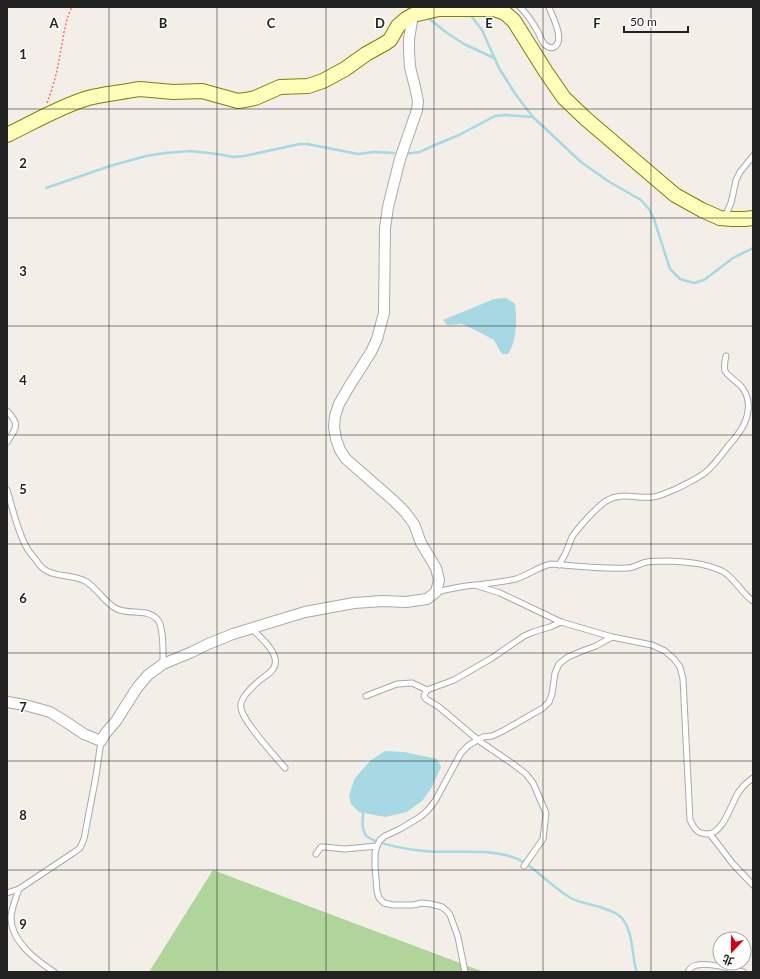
<svg xmlns="http://www.w3.org/2000/svg" width="760" height="979" font-family="Lato,'Noto Sans TC',sans-serif">
	<rect width="100%" height="100%" fill="#f3eee8"/>
	<path fill="#afd59a" d="M 213,870 L 484,972 L 149,972 Z"/>
	<g fill="#a6d9e3">
		<path d="M 506,298 L 515,304 C 517,319 517,341 508,354 L 502,354 L 499,349 L 494,340 L 477,331 L 462,324 L 447,325 L 443,320 L 494,299 Z"/>
		<path d="M 385,751 L 404,752 L 437,759 L 441,767 L 432,787 L 423,800 L 407,812 L 385,817 L 359,812 L 351,804 L 349,795 L 355,778 L 370,761 Z"/>
	</g>
	<g fill="none" stroke-linecap="round" stroke-linejoin="round">
		<g stroke="#a6d9e3" stroke-width="2.5">
			<path d="M 469,13 L 482,30 L 499,68 L 516,95 L 533,117 L 581,162 L 608,181 L 641,200 L 649,209 L 654,219 L 670,269 L 680,279 L 694,283 L 704,280 L 733,258 L 753,248"/>
			<path d="M 427,17 L 447,33 L 464,44 L 494,58"/>
			<path d="M 405,154 L 420,152 L 424,150 L 435,145 L 459,135 L 495,116 L 506,115 L 533,117"/>
			<path d="M 46,188 L 110,166 L 146,156 L 165,153 L 191,151 L 217,154 L 234,157 L 244,156 L 300,144 L 307,144 L 358,154 L 373,152 L 394,153"/>
			<path d="M 363,813 C 363,820 361,827 365,834 C 371,844 412,850 425,851 C 453,854 482,848 509,856 C 531,861 550,887 571,898 C 580,903 590,904 600,907 C 605,909 612,911 617,914 C 632,923 632,950 635,966 L 637,972"/>
		</g>
		<g stroke="#a9a9a9" stroke-width="7">
			<g id="lane">
				<path d="M 520,7 C 527,14 533,23 538,32 C 540,36 542,42 545,45 C 548,47 551,49 554,47 C 566,41 552,16 549,7"/>
				<path d="M 725,217 L 731,203 L 736,180 L 740,172 L 753,156"/>
				<path d="M 7,411 C 20,424 17,428 7,442"/>
				<path d="M 7,490 C 13,509 17,531 27,548 C 29,552 33,556 36,560 C 39,565 44,570 49,572 C 61,577 74,575 85,581 C 98,588 104,603 117,609 C 130,615 146,608 157,619 C 164,625 163,654 163,664"/>
				<path d="M 559,565 C 561,560 565,556 566,552 C 568,547 570,542 572,537 C 578,528 598,505 608,500 C 621,492 638,499 653,497 C 661,496 668,492 676,489 C 687,483 698,479 707,471 C 716,463 722,454 729,445 C 738,435 746,425 748,411 C 750,398 744,387 734,380 C 731,377 727,375 725,371 C 724,367 725,360 726,356"/>
				<path d="M 475,585 L 500,593 L 561,622 L 612,637 L 652,645 L 665,651 L 674,659 L 680,667 L 683,679 L 690,820 C 694,828 697,834 708,834 C 723,833 731,805 738,793 C 742,787 747,782 753,778"/>
				<path d="M 436,592 C 449,589 463,586 476,585 C 490,583 503,582 516,579 C 528,575 538,567 551,564 C 576,566 602,569 627,568 C 634,568 640,563 647,562 C 654,561 662,561 669,561 C 688,562 704,563 722,571 C 735,578 741,593 753,601"/>
				<path d="M 252,629 C 260,637 283,656 273,669 C 271,672 267,675 264,677 C 257,682 251,688 246,694 C 243,698 240,704 241,708 C 243,722 275,756 285,768"/>
				<path d="M 366,696 L 397,684 L 412,683 L 427,690"/>
				<path d="M 710,834 L 733,864 L 753,885"/>
				<path d="M 316,854 L 321,847 L 324,847 L 345,849 L 377,846"/>
				<path d="M 524,866 L 543,839 L 546,813 L 533,783 L 526,774 L 513,764 L 478,740 L 439,707 L 426,699 L 424,696 L 425,693 L 427,690 L 454,680 L 492,658 L 524,636 L 533,632 L 550,627 L 561,622"/>
				<path d="M 19,889 C 16,898 12,907 11,916 C 10,941 36,960 54,972"/>
				<path d="M 7,893 L 19,889 L 73,853 L 80,848 L 84,839 L 96,776 L 101,741"/>
				<path d="M 465,972 L 458,937 L 450,915 L 447,911 L 442,907 L 431,904 L 422,903 L 413,905 L 393,905 L 384,903 L 379,898 L 377,891 L 375,866 L 375,853 L 377,846 L 380,840 L 385,836 L 400,829 L 420,817 L 428,810 L 435,801 L 461,753 L 469,745 L 483,737 L 492,736 L 503,731 L 543,708 L 549,702 L 552,694 L 555,673 L 559,664 L 568,657 L 582,651 L 596,646 L 612,637"/>
				<path d="M 688,972 C 690,968 694,965 698,965 C 710,962 732,969 743,972"/>
			</g>
		</g>
		<g stroke="#a9a9a9" stroke-width="12">
			<path id="street" d="M 7,702 L 25,705 L 50,712 L 63,720 L 84,734 L 101,741 L 105,734 L 116,721 L 137,688 L 148,675 L 163,664 L 192,652 L 208,644 L 233,634 L 305,612 L 354,603 L 383,601 L 406,602 L 427,599 L 436,592 L 439,580 L 436,568 L 421,543 L 414,524 L 405,512 L 394,501 L 346,459 L 340,450 L 336,439 L 334,427 L 335,416 L 339,404 L 350,385 L 371,352 L 377,339 L 384,313 L 385,228 L 388,207 L 400,159 L 417,110 L 418,101 L 415,87 L 410,67 L 409,51 L 409,39 L 413,15"/>
		</g>
		<g stroke="#7d8200" stroke-width="16">
			<path id="secondary" d="M 7,135 C 32,123 61,106 88,98 C 103,94 118,93 133,90 L 140,89 L 173,92 L 202,91 L 238,101 L 245,100 L 255,98 L 280,87 L 308,86 L 323,81 L 345,69 L 366,54 L 384,44 L 390,40 L 398,26 L 406,19 L 413,15 L 439,9 L 494,9 L 505,13 L 514,21 L 546,72 L 564,98 L 586,119 L 675,195 L 702,210 L 720,218 L 732,219 L 745,219 L 753,218"/>
		</g>
		<path stroke="#ff716d" stroke-width="1.5" stroke-dasharray="2 2" stroke-linecap="butt" d="M 47,103 C 54,85 58,68 61,49 C 64,35 65,20 72,7"/>
		<use href="#lane" stroke="#fff" stroke-width="5"/>
		<use href="#street" stroke="#fff" stroke-width="10"/>
		<use href="#secondary" stroke="#fefdba" stroke-width="14"/>
	</g>
	<path fill="none" stroke="#222" stroke-width="1" stroke-opacity="0.55" d="M 109,7 L 109,972M 217,7 L 217,972M 326,7 L 326,972M 434,7 L 434,972M 543,7 L 543,972M 651,7 L 651,972M 7,109 L 753,109M 7,218 L 753,218M 7,326 L 753,326M 7,435 L 753,435M 7,544 L 753,544M 7,653 L 753,653M 7,761 L 753,761M 7,870 L 753,870"/>
	<g font-size="13" text-anchor="middle" font-weight="bold" fill="#222" stroke="#fff" stroke-width="3" stroke-linejoin="round" paint-order="stroke">
		<text x="54" y="28">A</text>
		<text x="163" y="28">B</text>
		<text x="271" y="28">C</text>
		<text x="380" y="28">D</text>
		<text x="489" y="28">E</text>
		<text x="597" y="28">F</text>
		<text x="23" y="59">1</text>
		<text x="23" y="168">2</text>
		<text x="23" y="276">3</text>
		<text x="23" y="385">4</text>
		<text x="23" y="494">5</text>
		<text x="23" y="603">6</text>
		<text x="23" y="712">7</text>
		<text x="23" y="820">8</text>
		<text x="23" y="929">9</text>
	</g>
	<rect width="760" height="979" fill="none" stroke="#222222" stroke-width="16"/>
	<g transform="translate(732 951) rotate(202)"><circle r="19" fill="#ffffff" stroke="#a7a7a7"/>
	<path d="M0-3L7 15L0 10L-7 15Z" fill="#d4000f"/>
	<text y="-6" font-size="11" font-weight="bold" text-anchor="middle" fill="#222222">北</text>
	</g>
	<path d="M624 26v6h64v-6" fill="none" stroke="#222222" stroke-width="2"/>
	<text x="630" y="26" font-size="12" fill="#222222" stroke="#ffffff" stroke-width="3" paint-order="stroke">50 m</text>
</svg>
